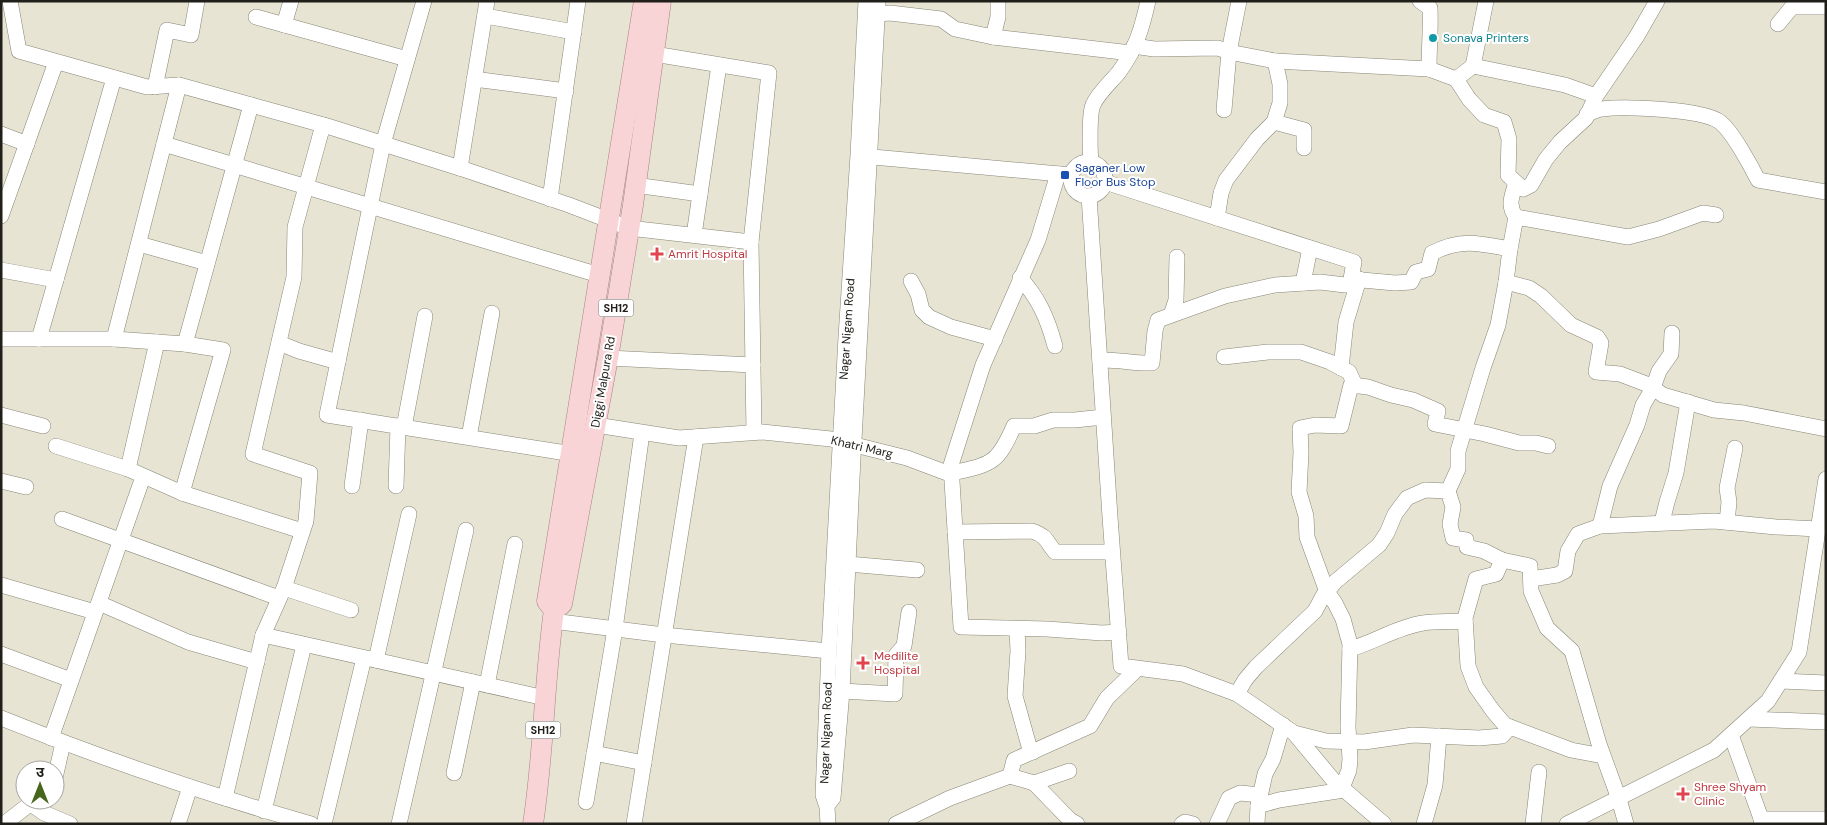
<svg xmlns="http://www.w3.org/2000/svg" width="1827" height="825" font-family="'DM Sans','Noto Sans Devanagari',sans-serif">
	<rect width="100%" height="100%" fill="#e7e4d3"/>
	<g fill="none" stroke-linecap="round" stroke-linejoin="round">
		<g stroke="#888676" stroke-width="16">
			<g id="minor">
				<path d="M 10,1 L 19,51 L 147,87 L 179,85 L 327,126 L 466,170 L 569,205 L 629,228 L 751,242"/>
				<path d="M 424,1 L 383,144 L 327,415 L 579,455"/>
				<path d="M 1486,1 L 1473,66 L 1565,85 L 1596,96"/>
				<path d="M 878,14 L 890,13 L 941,19 L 955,29 L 993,37 L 998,17 L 998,1"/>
				<path d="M 485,16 L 574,32"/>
				<path d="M 256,17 L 407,59"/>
				<path d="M 1778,24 L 1792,7 L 1826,7"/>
				<path d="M 284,25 L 291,1"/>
				<path d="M 993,37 L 1131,53"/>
				<path d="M 1134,46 L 1154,49 L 1218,48 L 1229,52 L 1275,61 L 1429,69 C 1429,48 1431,28 1430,8 L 1420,1"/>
				<path d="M 654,54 L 769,73 L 751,242 L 754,432"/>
				<path d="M 1473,66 L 1456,79 L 1469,99 L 1484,115 L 1504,122 L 1509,139 L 1508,175 L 1523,189 L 1531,185 L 1546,159 L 1560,142 L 1586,118 L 1596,96 L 1637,36 L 1657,1"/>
				<path d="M 1429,69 L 1456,79"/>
				<path d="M 474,79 L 566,91"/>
				<path d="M 155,87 L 167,30 L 191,35 L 197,1"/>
				<path d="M 1224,110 L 1229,52 L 1239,1"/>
				<path d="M 1587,114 C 1592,112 1597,110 1602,109 C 1624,106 1703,109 1720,122 C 1732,131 1751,166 1758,180 L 1826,192"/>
				<path d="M 1274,122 L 1304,130 L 1304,148"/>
				<path d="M 1,134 L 27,144"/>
				<path d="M 164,144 L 599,275"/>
				<path d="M 862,156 L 1071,175"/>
				<circle cx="1088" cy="179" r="17"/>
				<path d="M 1091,162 C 1090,151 1089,114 1093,105 C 1098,93 1111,82 1119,72 C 1136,49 1142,28 1148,1"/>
				<path d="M 460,168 L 487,1"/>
				<path d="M 1058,174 L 1038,240 L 983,365 L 951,465 L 961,627 L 1047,629 L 1102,633 L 1119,632"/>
				<path d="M 1105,182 L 1354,262 L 1351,279 L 1395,283 L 1411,282 L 1416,272 L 1428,269 L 1432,253 C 1461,238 1479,243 1510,249 L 1506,282 L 1529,288 L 1541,296 L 1571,325 L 1597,337 L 1601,343 L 1596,372 L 1620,374 L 1649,385 L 1663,395 L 1714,410 L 1744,413 L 1826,429"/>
				<path d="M 1516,183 C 1512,196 1507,205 1516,217 L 1628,237 L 1659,229 L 1703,213 L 1716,215"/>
				<path d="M 635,185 L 700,194"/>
				<path d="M 1089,196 L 1110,517 L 1121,666 L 1183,674 L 1237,694 L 1294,733 L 1334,781 L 1384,824"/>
				<path d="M 550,199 L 578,1"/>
				<path d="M 1,216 L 56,62"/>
				<path d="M 1217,218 L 1221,193 L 1226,180 L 1257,139 L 1274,122 L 1280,103 L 1280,84 L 1275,61"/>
				<path d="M 694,235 L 719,65"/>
				<path d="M 139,244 L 207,263"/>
				<path d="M 1510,249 L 1516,217"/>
				<path d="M 1,270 L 56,280"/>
				<path d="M 1020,278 C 1039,298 1048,320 1055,346"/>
				<path d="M 911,281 L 918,294 L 922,310 L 929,317 L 951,327 L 995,339"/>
				<path d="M 1303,283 L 1310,248"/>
				<path d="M 1171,315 L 1176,300 L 1177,257"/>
				<path d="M 1,339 L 114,339 L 185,344 L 223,350 L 182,493"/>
				<path d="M 39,339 L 114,78"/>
				<path d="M 114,339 L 179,85"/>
				<path d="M 279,343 L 299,351 L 338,362"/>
				<path d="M 185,344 L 251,105"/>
				<path d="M 1224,357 L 1268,352 L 1301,352 L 1330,362 L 1349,372 L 1355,385"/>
				<path d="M 608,358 L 753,365"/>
				<path d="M 1100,360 C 1118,359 1134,364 1152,363 L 1155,331 L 1158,320 L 1225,296 L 1275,285 L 1320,282 L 1345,285 L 1359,279"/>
				<path d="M 1341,368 L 1346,322 L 1359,279"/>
				<path d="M 1,415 L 43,426"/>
				<path d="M 596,425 L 679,438 L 762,432 L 831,439 L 907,458 L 947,473 L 952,473 C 991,464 997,465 1014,426 L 1034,426 L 1053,420 L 1075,420 L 1103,417"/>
				<path d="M 404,427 L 425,316"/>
				<path d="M 469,437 L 492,313"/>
				<path d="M 56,446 L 128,469 L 182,493 L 302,531"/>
				<path d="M 128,469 L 157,342"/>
				<path d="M 1,481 L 26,487"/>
				<path d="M 352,486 L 361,420"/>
				<path d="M 396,486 L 398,426"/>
				<path d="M 1448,491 L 1458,469 L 1458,451 L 1483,368 L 1498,325 L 1506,282"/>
				<path d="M 62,519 L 279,598"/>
				<path d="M 1662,522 L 1667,502 L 1676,473 L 1688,402"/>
				<path d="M 1727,522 L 1729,502 L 1727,488 L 1735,448"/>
				<path d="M 1600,526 L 1610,486 L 1637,425 L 1643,405 L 1653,388 L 1659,371 L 1671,354 L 1672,333"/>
				<path d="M 955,532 L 1032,531 C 1047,536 1046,541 1055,552 L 1112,552"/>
				<path d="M 848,564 L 917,570"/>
				<path d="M 1531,579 L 1557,575 L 1565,571 L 1568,551 L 1578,534 L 1600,526 L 1714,521 L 1776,527 L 1818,529"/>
				<path d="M 1,585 L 95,612"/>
				<path d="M 284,588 L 351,610"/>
				<path d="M 99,603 L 188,642 L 257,662"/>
				<path d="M 552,621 L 664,635 L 829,651"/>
				<path d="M 1017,629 L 1018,651 L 1015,696 L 1029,746 L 1033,752"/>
				<path d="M 263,635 L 545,698"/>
				<path d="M 1350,649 C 1375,642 1397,627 1423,623 C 1436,621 1451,622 1465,621"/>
				<path d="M 1,654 L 71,680"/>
				<path d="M 376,660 L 409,514"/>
				<path d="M 1781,681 L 1826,683"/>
				<path d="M 487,685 L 515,544"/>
				<path d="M 842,691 L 895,694 L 896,655 L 904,646 L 909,612"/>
				<path d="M 1237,694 L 1245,680 L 1256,667 L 1315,611 L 1323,596 L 1335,582 L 1379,545 L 1387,533 L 1395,514 L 1407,498 L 1425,490 L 1448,491 L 1453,507 L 1450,524 L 1453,538 L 1466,540 L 1467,547 L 1484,551 L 1502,560"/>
				<path d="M 1,718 C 103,759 206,794 311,824"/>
				<path d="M 1749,719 L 1826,722"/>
				<path d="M 1294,733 L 1326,741 L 1364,742 L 1413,735 L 1479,738 L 1502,736 L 1510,727"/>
				<path d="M 1731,735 L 1763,824"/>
				<path d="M 51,738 L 143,477"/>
				<path d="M 594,753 L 644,763"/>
				<path d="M 1603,756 L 1571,750 L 1505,725 L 1493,711 L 1476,687 L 1468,666 L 1465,618 L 1476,579 L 1496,574 L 1502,560 L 1530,566 L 1531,591 L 1547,628 L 1572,651 L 1599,744 L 1619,799 L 1626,824"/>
				<path d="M 454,773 L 473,682"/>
				<path d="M 1010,776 L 1034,783 L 1069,771"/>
				<path d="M 55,778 L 63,743"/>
				<path d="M 1034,783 L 1070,820 L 1077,824"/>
				<path d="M 1342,788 L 1349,770 L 1350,759 L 1348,727 L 1350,644 L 1343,619 L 1335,603 L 1327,592 L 1307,537 L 1306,516 L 1299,492 L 1301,453 L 1300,428 L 1315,425 L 1341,426 L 1351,385 L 1368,387 L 1391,395 L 1413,400 L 1438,411 L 1435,424 L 1485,434 L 1519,443 L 1536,443 L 1548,446"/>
				<path d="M 225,798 L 263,635 L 284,588 L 306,521 L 310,473 L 253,454 L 294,277 L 295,227 L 323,125"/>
				<path d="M 586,802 L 615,629 L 642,433"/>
				<path d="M 829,803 L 833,798 L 842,691 L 853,458 L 878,1"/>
				<path d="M 31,804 L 44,813 L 70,824"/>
				<path d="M 1258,806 L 1265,774 L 1273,759 L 1283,725"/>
				<path d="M 264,811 L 304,645"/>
				<path d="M 1761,819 L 1826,819"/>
				<path d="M 4,824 L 35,800"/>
				<path d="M 178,824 L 190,787"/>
				<path d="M 324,824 L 364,658"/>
				<path d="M 399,824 L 466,530"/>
				<path d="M 634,824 L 696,437"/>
				<path d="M 828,824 L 827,807 L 823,795 L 829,651 L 846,337 L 858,155 L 866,1"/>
				<path d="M 896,824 L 950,798 L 1010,776 L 1014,760 L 1090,726 L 1107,698 L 1136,670"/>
				<path d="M 1182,824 L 1185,822 L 1193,824"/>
				<path d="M 1217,824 L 1229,798 L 1240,793 L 1260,795"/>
				<path d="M 1257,824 L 1258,806 L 1279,800 L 1344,790"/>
				<path d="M 1424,824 L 1435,785 L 1439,736"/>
				<path d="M 1533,824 L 1539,772"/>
				<path d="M 1567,824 L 1714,750 L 1768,701 L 1799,652 L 1826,479"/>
			</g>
		</g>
		<g stroke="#aa8284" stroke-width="21">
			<g id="major">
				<path d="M 554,610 L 562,604 L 608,358 L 633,205 L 661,1"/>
				<path d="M 533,824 C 544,753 544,681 554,610 L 547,601 L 644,1"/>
			</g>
		</g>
		<use href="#minor" stroke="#fff" stroke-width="15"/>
		<use href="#major" stroke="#f8d4d7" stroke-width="20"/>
	</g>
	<circle fill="#0f9aa8" stroke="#fff" stroke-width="2" cx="1433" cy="38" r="5"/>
	<rect fill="#1a4fb4" stroke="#fff" stroke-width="2" x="1060" y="170" width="10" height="10" rx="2.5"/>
	<g fill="#e0444e" stroke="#fff" stroke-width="2">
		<path d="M654.5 246.5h5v5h5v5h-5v5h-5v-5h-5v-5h5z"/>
		<path d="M860.5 655.5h5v5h5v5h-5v5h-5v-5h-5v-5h5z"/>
		<path d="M1680.5 786.5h5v5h5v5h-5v5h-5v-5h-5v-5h5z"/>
	</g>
	<g text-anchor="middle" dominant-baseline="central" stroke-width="4" stroke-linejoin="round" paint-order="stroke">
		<g fill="#fff" stroke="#63625e" stroke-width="1">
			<rect x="598.5" y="299.5" width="35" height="17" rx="4"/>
			<rect x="525.5" y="721.5" width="35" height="17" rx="4"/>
		</g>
		<g font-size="11" font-weight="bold" fill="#201f19">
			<text x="616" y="308">SH12</text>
			<text x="543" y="730">SH12</text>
		</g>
		<g font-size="12" fill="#0d838f" stroke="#fff" text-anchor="start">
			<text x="1443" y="38">Sonava Printers</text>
		</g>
		<g font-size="12" fill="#164399" stroke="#fff" text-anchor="start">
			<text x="1075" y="168">Saganer Low<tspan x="1075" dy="14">Floor Bus Stop</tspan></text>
		</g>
		<g font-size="12" fill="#be3a42" stroke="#fff" text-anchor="start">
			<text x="668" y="254">Amrit Hospital</text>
			<text x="874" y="656">Medilite<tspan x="874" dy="14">Hospital</tspan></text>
			<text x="1694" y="787">Shree Shyam<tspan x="1694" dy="14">Clinic</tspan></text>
		</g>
		<g font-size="12" fill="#201f19" stroke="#fff">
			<text transform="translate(847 329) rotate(-86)">Nagar Nigam Road</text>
			<text transform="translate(603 382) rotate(-80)">Diggi Malpura Rd</text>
			<text transform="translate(862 447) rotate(13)">Khatri Marg</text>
			<text transform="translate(826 733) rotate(-88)">Nagar Nigam Road</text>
		</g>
	</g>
	<rect width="1827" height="825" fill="none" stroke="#201f19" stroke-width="5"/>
	<g transform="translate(40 785)"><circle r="24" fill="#ffffff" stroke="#a6a5a3"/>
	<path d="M0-4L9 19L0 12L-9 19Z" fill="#48671c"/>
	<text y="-8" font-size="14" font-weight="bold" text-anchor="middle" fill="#201f19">उ</text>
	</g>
</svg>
